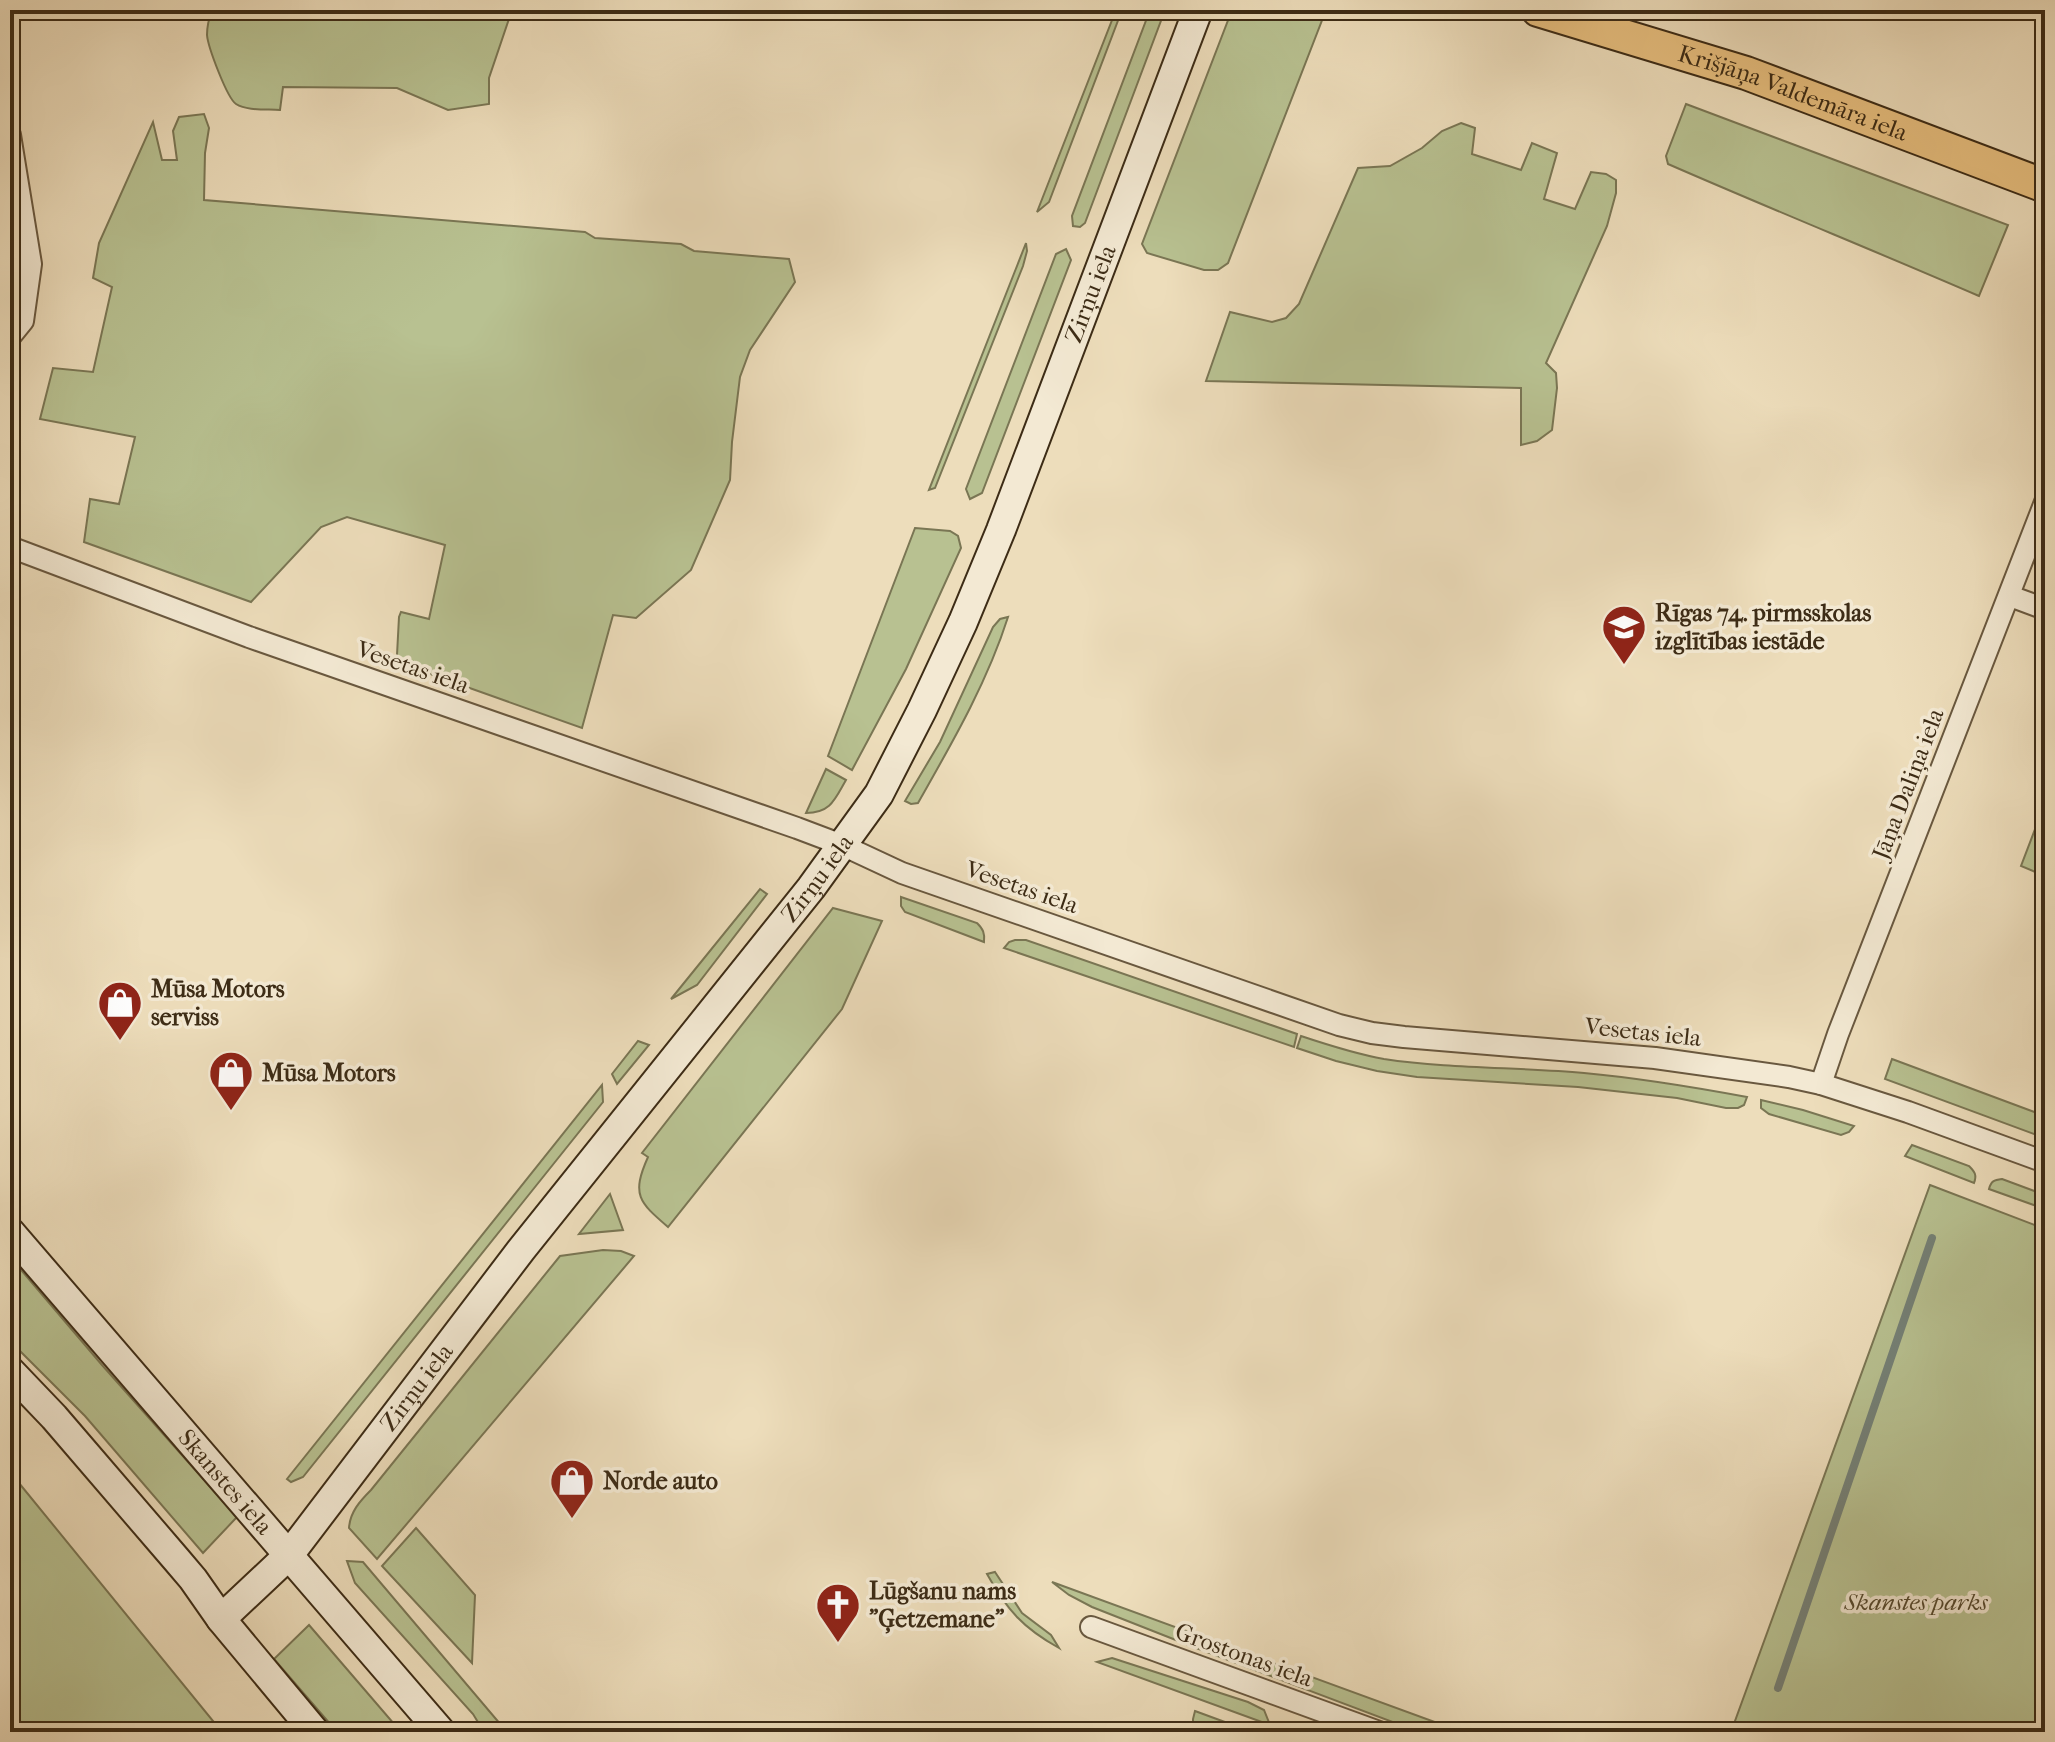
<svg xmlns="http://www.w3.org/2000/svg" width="2055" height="1742" font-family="'IM FELL French Canon',serif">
	<rect width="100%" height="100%" fill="#edddbb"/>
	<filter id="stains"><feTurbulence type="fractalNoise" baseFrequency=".0025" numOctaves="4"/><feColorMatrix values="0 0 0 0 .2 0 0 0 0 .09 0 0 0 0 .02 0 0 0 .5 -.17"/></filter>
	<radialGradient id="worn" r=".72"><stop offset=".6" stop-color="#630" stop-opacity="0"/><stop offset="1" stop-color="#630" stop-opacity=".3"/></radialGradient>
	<g fill="#b8c191" stroke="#7a7654" stroke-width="2">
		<path d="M 212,10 L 512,10 L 489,78 L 489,104 L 448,110 L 397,88 L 283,87 L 280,110 C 267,109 247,111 236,104 C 227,98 208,47 207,35 C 207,26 209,18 212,10 Z"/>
		<path d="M 1116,10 L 1122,10 L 1049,202 L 1037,212 Z"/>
		<path d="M 1150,10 L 1165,10 L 1085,223 L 1080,227 L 1073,226 L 1072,216 Z"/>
		<path d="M 1232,10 L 1326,10 L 1228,263 L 1218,270 L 1204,270 L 1147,253 L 1142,244 Z"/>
		<path d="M 1686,104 L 2008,225 L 1979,296 C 1875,251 1771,209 1668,164 L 1666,156 Z"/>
		<path d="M 204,114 L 209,128 L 205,153 L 204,200 L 585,232 L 595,238 L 681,244 L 694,251 L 789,259 L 795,282 L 750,350 L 740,377 L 732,442 L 730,480 L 691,570 L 636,618 L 613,615 L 582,728 L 402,664 L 397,655 L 399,617 L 401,612 L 429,619 L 445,545 L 347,517 L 321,527 L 251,602 L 84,542 L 90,499 L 119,504 L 135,437 L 40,419 L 53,368 L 93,372 L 112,287 L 93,278 L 99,243 L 153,122 L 162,160 L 177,160 L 173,131 L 179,117 Z"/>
		<path d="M 1461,123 L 1475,128 L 1472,154 L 1521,170 L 1532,143 L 1557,153 L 1544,199 L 1575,209 L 1591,172 L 1606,174 L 1616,180 L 1616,193 L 1607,226 L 1546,363 L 1556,373 L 1557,388 L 1552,430 L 1537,441 L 1521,445 L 1521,388 L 1206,381 L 1230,312 L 1272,322 L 1286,318 L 1299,304 L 1358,168 L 1390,166 L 1422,148 L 1442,131 Z"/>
		<path d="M 1026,243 L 1027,251 L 1023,266 L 935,488 L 929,490 Z"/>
		<path d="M 1066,249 L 1071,260 L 982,493 L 970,499 L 966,489 L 1056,254 Z"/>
		<path d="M 915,528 L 950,531 L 958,536 L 961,548 L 906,669 L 852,770 L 828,756 Z"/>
		<path d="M 1008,617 C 987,683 952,743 918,803 L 911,804 L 905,801 L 940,742 L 993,627 L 1000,619 Z"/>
		<path d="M 826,769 L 846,780 C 835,799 831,813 806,813 Z"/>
		<path d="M 2045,803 L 2045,876 L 2021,866 Z"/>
		<path d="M 760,889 L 767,894 L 697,985 L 671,999 Z"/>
		<path d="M 901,897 L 977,923 C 983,929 985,933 984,942 L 905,912 L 901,906 Z"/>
		<path d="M 833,908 L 882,921 L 842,1009 L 668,1227 C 639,1202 631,1195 648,1157 L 642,1153 Z"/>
		<path d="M 1015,940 L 1026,940 L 1297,1034 L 1294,1047 L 1004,948 L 1009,942 Z"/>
		<path d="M 1301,1036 C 1328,1045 1356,1054 1384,1059 C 1450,1069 1518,1067 1584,1073 C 1639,1078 1693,1087 1747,1097 L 1744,1105 L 1738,1108 L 1726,1108 L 1677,1098 L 1578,1087 L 1417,1077 L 1377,1071 L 1336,1061 L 1297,1048 Z"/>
		<path d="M 638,1041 L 649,1045 L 617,1084 L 612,1074 Z"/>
		<path d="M 1892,1059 L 2045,1116 L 2045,1138 L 1885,1079 Z"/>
		<path d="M 602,1085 L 603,1102 L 303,1477 L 291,1482 L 287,1479 Z"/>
		<path d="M 1761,1100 L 1803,1110 L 1854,1126 L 1849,1132 L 1841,1135 L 1769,1114 L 1761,1108 Z"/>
		<path d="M 1912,1145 L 1969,1166 C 1975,1172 1977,1175 1974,1183 L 1905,1156 Z"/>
		<path d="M 2002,1179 L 2045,1195 L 2045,1209 L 1989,1189 C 1991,1181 1994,1180 2002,1179 Z"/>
		<path d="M 1930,1185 L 2045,1229 L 2045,1732 L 1731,1732 Z"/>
		<path d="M 610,1194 L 623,1230 L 579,1234 Z"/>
		<path d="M 603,1250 L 621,1251 L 634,1256 L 377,1559 L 349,1528 C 350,1512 360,1501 371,1490 L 560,1256 Z"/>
		<path d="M 10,1257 L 102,1365 L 237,1517 L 203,1553 L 85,1416 L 10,1341 Z"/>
		<path d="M 10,1472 L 222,1732 L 10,1732 Z"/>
		<path d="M 416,1528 L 475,1595 L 472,1663 L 382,1566 Z"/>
		<path d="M 347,1561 L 363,1562 L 507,1732 L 484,1732 L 473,1714 L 355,1583 Z"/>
		<path d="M 995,1572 L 1022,1613 L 1051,1635 L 1059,1648 C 1023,1628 1007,1610 987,1574 Z"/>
		<path d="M 1052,1582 L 1462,1732 L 1419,1732 L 1191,1646 L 1092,1607 L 1069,1595 Z"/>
		<path d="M 309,1625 L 401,1732 L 337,1732 L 274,1659 Z"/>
		<path d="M 1112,1658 L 1248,1702 L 1264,1710 L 1270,1725 L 1097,1662 Z"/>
		<path d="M 1195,1711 L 1252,1732 L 1193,1732 L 1193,1719 Z"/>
	</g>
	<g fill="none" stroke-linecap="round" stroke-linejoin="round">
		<path stroke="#758177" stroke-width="8" d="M 1778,1688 L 1932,1238"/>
		<g stroke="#69583f" stroke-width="24">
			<g id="minor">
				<path d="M 10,135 L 31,264 L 23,321 L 10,337"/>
				<path d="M 10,547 L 249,637 L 797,828 L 842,845 L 902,873 L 1339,1025 L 1372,1033 L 1404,1037 L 1655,1058 L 1789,1077 L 1821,1084 L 1908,1112 L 2045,1162"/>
				<path d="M 2010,596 L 2045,609"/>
				<path d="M 1821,1084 L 1838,1034 L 2045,502"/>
				<path d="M 1091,1627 L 1379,1732"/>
			</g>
		</g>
		<g stroke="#3d2c16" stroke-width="32">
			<g id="secondary">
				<path id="s1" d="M 10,1232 L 441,1732"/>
				<path d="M 10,1371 L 54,1417 L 176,1559 L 193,1579 L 221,1619 L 315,1732"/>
				<path id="s2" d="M 221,1619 L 289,1555 L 521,1250 L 811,888 L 879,794 L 922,710 L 963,622 L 1001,530 L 1198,10"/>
			</g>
		</g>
		<g stroke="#3d2c16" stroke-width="36">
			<g id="primary">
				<path id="s3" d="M 1538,10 L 1746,73 L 2045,186"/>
			</g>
		</g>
		<use href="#minor" stroke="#f3e9d3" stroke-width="20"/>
		<use href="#secondary" stroke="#f3e9d3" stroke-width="28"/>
		<use href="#primary" stroke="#e6be7e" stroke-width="32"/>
	</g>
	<defs>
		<g id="school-pin" transform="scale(2.3)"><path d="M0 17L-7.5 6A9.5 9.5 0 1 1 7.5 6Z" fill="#8f2418" stroke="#f3e9d3"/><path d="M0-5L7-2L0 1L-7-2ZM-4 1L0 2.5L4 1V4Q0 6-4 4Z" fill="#fff"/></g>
		<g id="shop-pin" transform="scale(2.3)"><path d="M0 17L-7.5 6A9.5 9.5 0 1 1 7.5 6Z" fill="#8f2418" stroke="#f3e9d3"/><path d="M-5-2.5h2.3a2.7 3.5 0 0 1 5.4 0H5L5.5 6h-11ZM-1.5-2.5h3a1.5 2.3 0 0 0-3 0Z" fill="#fff"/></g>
		<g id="church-pin" transform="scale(2.3)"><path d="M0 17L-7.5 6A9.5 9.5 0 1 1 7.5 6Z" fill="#8f2418" stroke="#f3e9d3"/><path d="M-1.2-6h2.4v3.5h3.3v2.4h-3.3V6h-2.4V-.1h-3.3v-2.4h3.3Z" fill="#fff"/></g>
	</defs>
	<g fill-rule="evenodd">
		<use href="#school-pin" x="1624" y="627"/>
		<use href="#shop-pin" x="120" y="1003"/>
		<use href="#shop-pin" x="231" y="1073"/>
		<use href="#shop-pin" x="572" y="1481"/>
		<use href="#church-pin" x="838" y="1605"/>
	</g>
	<g text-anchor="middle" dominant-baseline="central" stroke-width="7" stroke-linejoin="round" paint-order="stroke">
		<g font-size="24" fill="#3d2c16" stroke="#f3e9d3">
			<text stroke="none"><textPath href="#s3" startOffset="268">Krišjāņa Valdemāra iela</textPath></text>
			<text stroke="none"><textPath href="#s2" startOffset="1600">Zirņu iela</textPath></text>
			<text transform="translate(413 667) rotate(19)">Vesetas iela</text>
			<text transform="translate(1908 784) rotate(-69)">Jāņa Daliņa iela</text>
			<text stroke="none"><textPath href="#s2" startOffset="952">Zirņu iela</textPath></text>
			<text transform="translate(1022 887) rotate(19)">Vesetas iela</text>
			<text transform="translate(1643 1032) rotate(6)">Vesetas iela</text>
			<text stroke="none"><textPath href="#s2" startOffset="304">Zirņu iela</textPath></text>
			<text stroke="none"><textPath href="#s1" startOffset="330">Skanstes iela</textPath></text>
			<text transform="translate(1244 1655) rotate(20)">Grostonas iela</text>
		</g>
		<g font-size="24" font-weight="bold" fill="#3d2c16" stroke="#f3e9d3" text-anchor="start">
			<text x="1655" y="613">Rīgas 74. pirmsskolas<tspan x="1655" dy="28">izglītības iestāde</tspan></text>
			<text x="151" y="989">Mūsa Motors<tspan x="151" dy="28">serviss</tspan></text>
			<text x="262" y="1073">Mūsa Motors</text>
			<text x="603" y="1481">Norde auto</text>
			<text x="869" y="1591">Lūgšanu nams<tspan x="869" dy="28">"Ģetzemane"</tspan></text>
		</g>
		<g font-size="24" font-style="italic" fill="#564a2f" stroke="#f3e9d3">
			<text x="1916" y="1602">Skanstes parks</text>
		</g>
	</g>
	<rect width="2055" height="1742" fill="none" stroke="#edddbb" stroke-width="40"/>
	<rect x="12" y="12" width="2031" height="1718" fill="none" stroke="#3d2c16" stroke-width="4"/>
	<rect x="20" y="20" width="2015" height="1702" fill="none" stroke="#3d2c16" stroke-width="2"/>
	<rect width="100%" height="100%" filter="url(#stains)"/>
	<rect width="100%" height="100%" fill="url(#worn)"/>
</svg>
